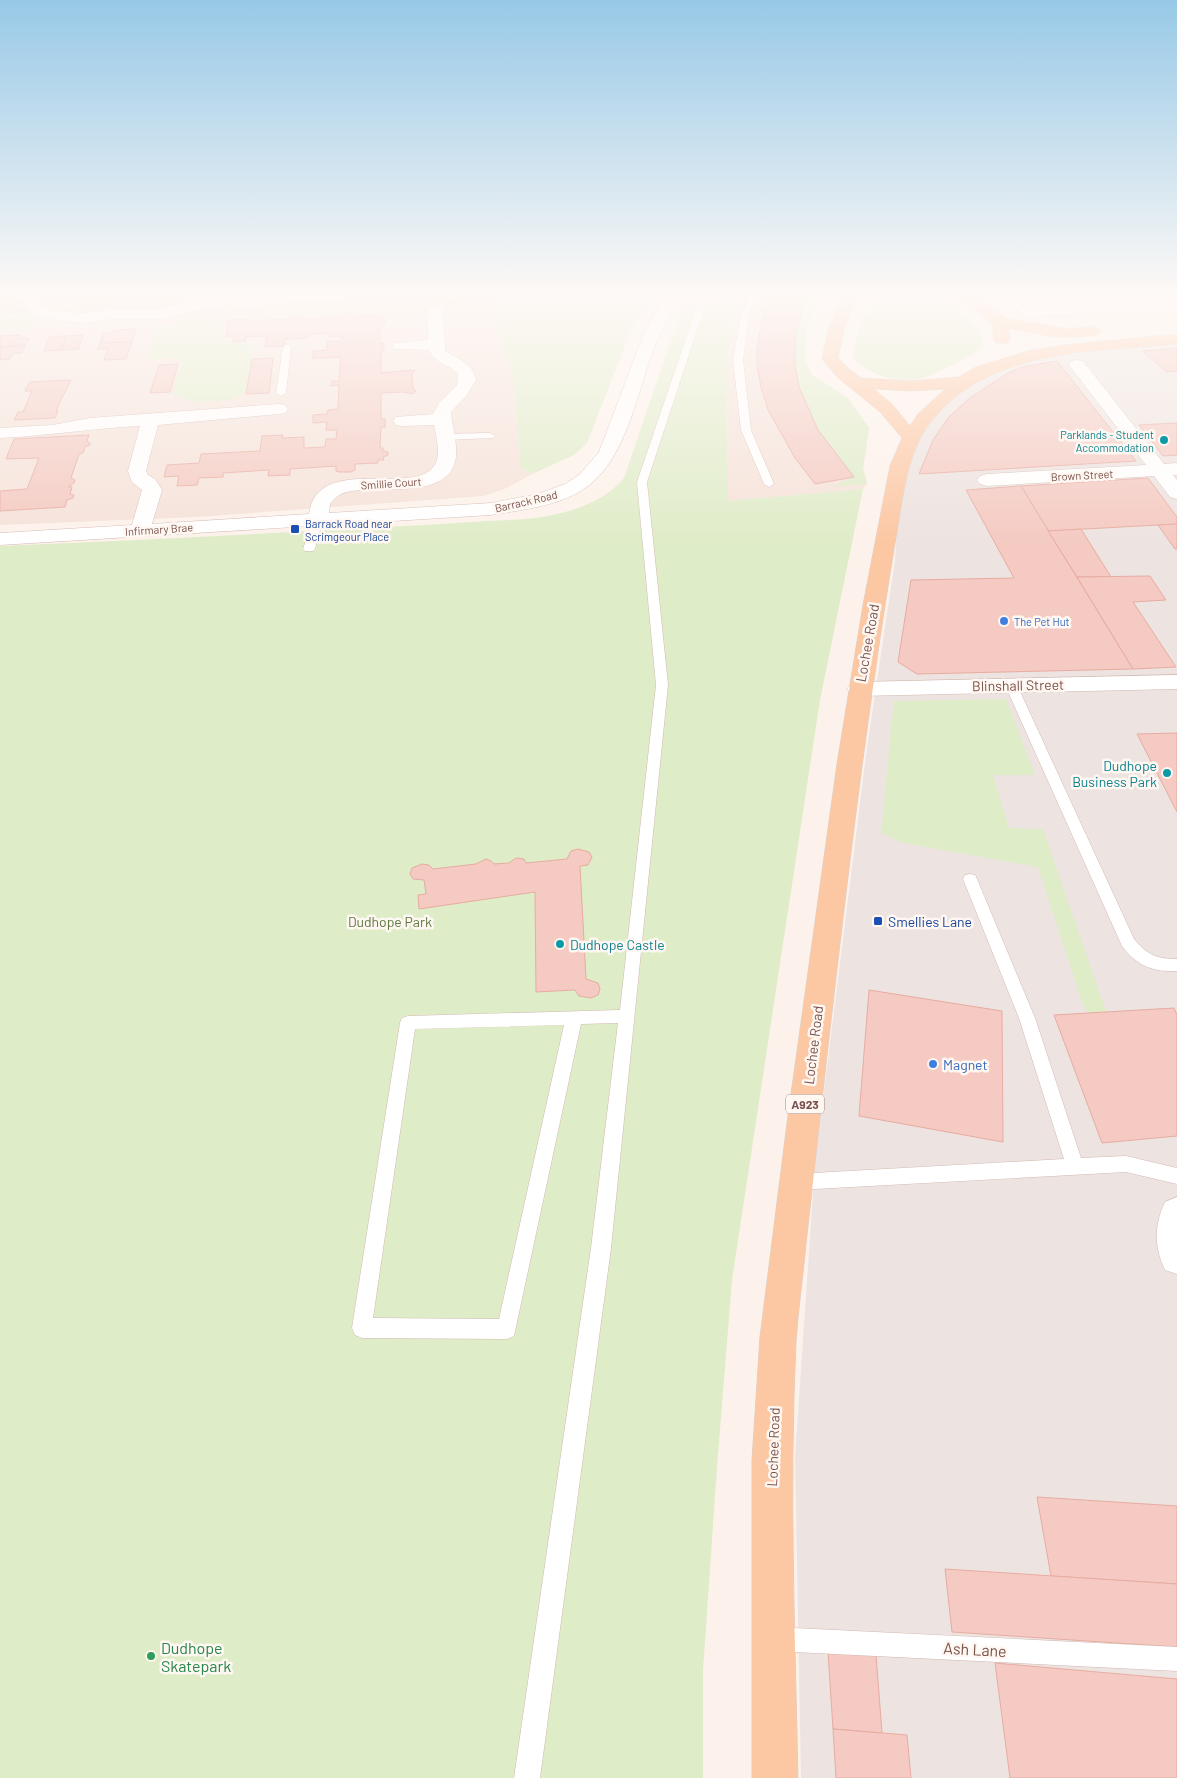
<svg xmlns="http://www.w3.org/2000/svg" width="1177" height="1778" font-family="Barlow,sans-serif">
	<rect width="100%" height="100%" fill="#fdf2eb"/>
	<g fill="#f5e2d9">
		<path d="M 0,295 L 500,295 L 494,304 L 498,331 L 513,373 L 520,467 L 532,474 L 507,488 L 483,496 L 197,517 L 0,525 Z"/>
		<path d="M 743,295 L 822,295 L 807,323 L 805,361 L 812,375 L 848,398 L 869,428 L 863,469 L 867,484 L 863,489 L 728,501 L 727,359 L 736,315 Z"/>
	</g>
	<path fill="#ede3e0" d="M 1177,338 L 1177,1778 L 801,1778 L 795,1458 L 815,1163 L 866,755 L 895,560 L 900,479 L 905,450 L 963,382 L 1028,356 Z"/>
	<g fill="#dfecc8">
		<path d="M 500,295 L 650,295 L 628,338 L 587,443 L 574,455 L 532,474 L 520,467 L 513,373 L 498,331 L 494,304 Z"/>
		<path d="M 719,295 L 743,295 L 736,315 L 727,359 L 728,501 L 863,489 L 820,700 L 732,1280 L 717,1467 L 703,1671 L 703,1778 L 0,1778 L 0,546 C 121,541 242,535 363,528 C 405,526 446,524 488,521 C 509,520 531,520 552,515 C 578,510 607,499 624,478 L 671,340 L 685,307 L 716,307 Z"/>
		<path d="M 810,295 L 822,295 L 807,323 L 805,361 L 812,375 L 848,398 L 869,428 L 863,469 L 867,484 L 831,487 L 853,477 C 812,426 770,361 810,295 Z"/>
		<path d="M 899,295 L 924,296 L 947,301 L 967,316 L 980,332 L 982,345 C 973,356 964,360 951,366 C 943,369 934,374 926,377 C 902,385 870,376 854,359 C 851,344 865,308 880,300 C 885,297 893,297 899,295 Z"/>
		<path d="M 0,301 L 7,314 L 28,310 L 40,318 L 25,331 L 0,333 Z"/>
		<path d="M 205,318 L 214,322 L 225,321 L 222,340 L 232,343 L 254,342 L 245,392 L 233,400 L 194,402 L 173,394 L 183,358 L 147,359 L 157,327 L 182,320 Z"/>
		<path d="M 1006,699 L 1035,775 L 993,775 L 1009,828 L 1043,829 L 1106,1012 L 1088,1013 L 1083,1005 L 1038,867 L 903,843 L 881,833 L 894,701 Z"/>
	</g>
	<g fill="#f4cac2" stroke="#e7aca1">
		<path d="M 0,295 L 19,295 L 28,310 L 7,314 L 0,301 Z"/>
		<path d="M 74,295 L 100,295 L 75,303 L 68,301 L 74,299 L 70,296 Z"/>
		<path d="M 100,295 L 111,295 L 116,298 L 112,300 L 116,302 L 97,308 L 93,305 L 87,307 L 79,302 Z"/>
		<path d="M 152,295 L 180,295 L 153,299 Z"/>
		<path d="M 180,295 L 182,303 L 155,307 L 153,299 Z"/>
		<path d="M 430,295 L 463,295 L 465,299 L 457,300 L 458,303 L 446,304 L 445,301 L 433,302 Z"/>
		<path d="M 773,295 L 810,295 L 804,305 L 795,334 L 795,367 L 799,387 L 818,430 L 854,477 L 815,484 L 795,458 L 768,410 L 761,387 L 757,366 L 757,348 L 763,315 Z"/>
		<path d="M 353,312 L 357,314 L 357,316 L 376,315 L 376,317 L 380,317 L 385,321 L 385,323 L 380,326 L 380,344 L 384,343 L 384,350 L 381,350 L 381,373 L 412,370 L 415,371 L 412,373 L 413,389 L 416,391 L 413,394 L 403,392 L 381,393 L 381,419 L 385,419 L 385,427 L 381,427 L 380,448 L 383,448 L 383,451 L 388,452 L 388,455 L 383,457 L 384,460 L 378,460 L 378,463 L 355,464 L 355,470 L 351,472 L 339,472 L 336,471 L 336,466 L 290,469 L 290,475 L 268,476 L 269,470 L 223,473 L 223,477 L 199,478 L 197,485 L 177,486 L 179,476 L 164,477 L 167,465 L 199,463 L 201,454 L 260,451 L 262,436 L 283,435 L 282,438 L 304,437 L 304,448 L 325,447 L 326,439 L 336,439 L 337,430 L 326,430 L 327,422 L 313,423 L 313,415 L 327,414 L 328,410 L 338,409 L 339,385 L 331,386 L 332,381 L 339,381 L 341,357 L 313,358 L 313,351 L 327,350 L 327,341 L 342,341 L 342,336 L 328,337 L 328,333 L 308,334 L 308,338 L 285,339 L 284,346 L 265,347 L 267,336 L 246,337 L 246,341 L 233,342 L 234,336 L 226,337 L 229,320 L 248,319 L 248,321 L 289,319 L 290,317 L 304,316 L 303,319 L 341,317 L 345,313 Z"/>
		<path d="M 136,329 L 132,342 L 100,343 L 103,333 L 113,333 L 114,330 Z"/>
		<path d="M 21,335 L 19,338 L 29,338 L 25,345 L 0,347 L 0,336 Z"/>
		<path d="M 83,335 L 79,349 L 61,350 L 66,336 Z"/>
		<path d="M 66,336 L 61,350 L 44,351 L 49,337 Z"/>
		<path d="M 132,342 L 126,359 L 104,360 L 108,349 L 97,349 L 100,343 Z"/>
		<path d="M 25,345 L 22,353 L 13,353 L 10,359 L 0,360 L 0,347 Z"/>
		<path d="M 1177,348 L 1177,371 L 1166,372 L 1143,351 Z"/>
		<path d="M 273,358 L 269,393 L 246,394 L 252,359 Z"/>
		<path d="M 1057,361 L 1136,461 L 919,474 L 933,440 L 949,417 L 970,398 L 1008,373 L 1022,367 Z"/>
		<path d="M 178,364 L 170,392 L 150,393 L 159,365 Z"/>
		<path d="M 71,380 L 56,410 L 58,410 L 55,418 L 14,420 L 18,412 L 23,412 L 32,391 L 25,391 L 30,382 Z"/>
		<path d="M 1177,423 L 1177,455 L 1163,456 L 1139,425 Z"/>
		<path d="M 89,435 L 87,441 L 90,443 L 90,445 L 85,447 L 83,453 L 79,454 L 71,478 L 75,480 L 74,483 L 68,487 L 72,487 L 70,494 L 74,495 L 73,498 L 67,500 L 65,507 L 0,511 L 0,491 L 27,489 L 39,458 L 6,459 L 14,439 Z"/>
		<path d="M 1148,478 L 1177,517 L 1177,524 L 1048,531 L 1021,486 Z"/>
		<path d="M 1021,486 L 1133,669 L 917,674 L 898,662 L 911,580 L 1014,578 L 966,490 Z"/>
		<path d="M 1177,524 L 1177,549 L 1175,549 L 1158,525 Z"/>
		<path d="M 1081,529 L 1111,577 L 1077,577 L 1048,531 Z"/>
		<path d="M 1150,576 L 1166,600 L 1133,602 L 1176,667 L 1133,669 L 1077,577 Z"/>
		<path d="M 1177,733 L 1177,812 L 1137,734 Z"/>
		<path d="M 578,849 L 589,852 L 592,857 L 588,865 L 580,866 L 586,979 L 598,983 L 600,989 L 598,995 L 591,998 L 579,996 L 575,990 L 536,992 L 535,892 L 419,909 L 418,895 L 426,894 L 424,880 L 413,879 L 410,874 L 412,868 L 422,864 L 429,865 L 433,869 L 476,864 L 486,859 L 491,861 L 494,864 L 509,863 L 516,858 L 524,859 L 526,863 L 567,859 L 571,851 Z"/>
		<path d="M 869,990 L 1002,1011 L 1003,1142 L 859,1116 Z"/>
		<path d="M 1174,1008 L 1177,1015 L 1177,1136 L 1102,1143 L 1054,1015 Z"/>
		<path d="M 1037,1497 L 1177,1506 L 1177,1584 L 1051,1576 Z"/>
		<path d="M 945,1569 L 1177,1584 L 1177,1647 L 952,1632 Z"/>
		<path d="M 828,1652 L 876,1655 L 882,1733 L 833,1729 Z"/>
		<path d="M 995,1663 L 1177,1679 L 1177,1778 L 1010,1778 Z"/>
		<path d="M 833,1729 L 907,1735 L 911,1778 L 836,1778 Z"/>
	</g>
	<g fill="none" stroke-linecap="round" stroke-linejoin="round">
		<g stroke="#d3b9b2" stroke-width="1">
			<g id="service">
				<path d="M 690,295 L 698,295 L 705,306 L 647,482 L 668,685 L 611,1248 L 540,1778 L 514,1778 L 591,1248 L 618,1023 L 581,1024 L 514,1336 L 507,1339 L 362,1338 L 355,1335 L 352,1328 L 400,1023 L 402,1018 L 408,1016 L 620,1010 L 656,685 L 637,482 L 697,306 ZM 564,1025 L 499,1319 L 373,1318 L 415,1029 Z"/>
				<path d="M 749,295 L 757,295 L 749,315 L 743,360 L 751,430 L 774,484 L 769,487 L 764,484 L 741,430 L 733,360 L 741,315 Z"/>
				<path d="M 1002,295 L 1011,295 L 1027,310 L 1076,309 L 1080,312 L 1076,315 L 1025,316 Z"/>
				<path d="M 287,344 L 291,347 L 286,393 L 281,396 L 276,393 L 283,347 Z"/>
				<path d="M 490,433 L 495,436 L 493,438 L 444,440 L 439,437 L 444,434 Z"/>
				<path d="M 318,516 L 323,519 L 315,549 L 313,551 L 305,551 L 303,549 L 313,519 Z"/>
				<path d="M 1011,681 L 1017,685 L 1134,939 C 1147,955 1157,959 1177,959 L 1177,971 C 1153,972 1137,966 1122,946 L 1005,685 Z"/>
				<path d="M 970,874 L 975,875 L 977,879 L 1035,1018 L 1081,1158 L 1126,1156 L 1177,1168 L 1177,1184 L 1126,1172 L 796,1190 L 790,1188 L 787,1182 L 790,1176 L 796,1174 L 1064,1159 L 1019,1018 L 963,879 L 965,875 Z"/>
				<path d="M 774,1627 L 1177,1647 L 1177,1671 L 774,1651 L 766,1647 L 762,1639 L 766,1631 Z"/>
			</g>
		</g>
		<g stroke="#d3b9b2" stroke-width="1">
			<g id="minor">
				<path d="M 20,295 L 36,295 L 41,306 L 50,310 L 82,313 L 112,309 L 158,309 L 221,295 L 352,295 L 349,298 L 344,300 L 287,302 L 257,306 L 221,305 L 158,319 L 112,319 L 82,323 L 47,319 L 30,312 Z"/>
				<path d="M 665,295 L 681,295 C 673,309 665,322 659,336 C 637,385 629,464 579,492 C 553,507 520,510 491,515 L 0,545 L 0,533 L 132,525 L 142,490 L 132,482 L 128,471 L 140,426 C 93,428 47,436 0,438 L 0,428 L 53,425 L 90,418 L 279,404 L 285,405 L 288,409 L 285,413 L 279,414 L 158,425 L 146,471 L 148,475 L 155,479 L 162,490 L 152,524 L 309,514 C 317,453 413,497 434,466 C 442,456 436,436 434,425 L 402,426 L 396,425 L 393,421 L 396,417 L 433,414 L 439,403 L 457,385 L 458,374 C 450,364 433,363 429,350 L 394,349 L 392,346 L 394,343 L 428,340 L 427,309 L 430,306 L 440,306 L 443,309 L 445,351 C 458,359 473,363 476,380 L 467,395 L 451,412 C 452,427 459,447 455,462 C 444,503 368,482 341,494 C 337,496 333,500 330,504 L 329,513 L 491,503 L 538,494 L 565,484 L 579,475 L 599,452 L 643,336 Z"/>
				<path d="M 1077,360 L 1083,361 L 1164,464 L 1177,463 L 1177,475 L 1173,475 L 1177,480 L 1177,499 L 1170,497 L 1154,476 L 987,486 L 980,484 L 977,480 L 980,476 L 987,474 L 1146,465 L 1069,365 L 1071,361 Z"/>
				<path d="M 1177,675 L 1177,689 L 859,696 L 851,694 L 847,689 L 851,684 L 859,682 Z"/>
				<path d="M 1177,1197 L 1177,1274 L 1165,1270 C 1154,1247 1154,1225 1165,1202 Z"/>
			</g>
		</g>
		<g stroke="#dacfcd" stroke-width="1">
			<g id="primary">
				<path d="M 844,295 L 860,295 L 845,326 L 838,358 L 849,369 L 861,378 L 911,381 L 959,377 L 976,367 L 1028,351 L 1065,345 L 1177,334 L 1177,344 C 1093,352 992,348 933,419 C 905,453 903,501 895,543 C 888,586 881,629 875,673 C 856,803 841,934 826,1064 C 819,1124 813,1184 806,1244 C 803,1277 798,1310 796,1342 C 789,1487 795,1633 798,1778 L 752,1778 L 752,1460 L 760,1337 L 787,1123 L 837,764 L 863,605 L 890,466 L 902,438 L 880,412 L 837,377 L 822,359 L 829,326 ZM 874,389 L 911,391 L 945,389 L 918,414 L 910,426 L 892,404 Z"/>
				<path d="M 951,295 L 975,295 L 1005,318 L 1069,329 L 1093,326 L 1099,328 L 1101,331 L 1099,334 C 1068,342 1039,334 1009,328 L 1010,340 L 1008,343 L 996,343 L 994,340 L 992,324 L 964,301 L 954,298 Z"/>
			</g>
		</g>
		<use href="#service" fill="#fff" fill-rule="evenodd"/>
		<use href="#minor" fill="#fff" fill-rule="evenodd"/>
		<use href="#primary" fill="#fcc7a3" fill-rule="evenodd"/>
	</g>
	<linearGradient id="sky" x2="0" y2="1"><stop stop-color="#97c9e7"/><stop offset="0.54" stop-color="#fef9f6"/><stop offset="1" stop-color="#fef9f6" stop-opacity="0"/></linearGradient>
	<rect width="1177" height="544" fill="url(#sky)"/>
	<g fill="#0f9aa8" stroke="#fff7f2" stroke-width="2">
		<circle cx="1164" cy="440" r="5"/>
		<circle cx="1167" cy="773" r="5"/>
		<circle cx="560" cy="944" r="5"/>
	</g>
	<g fill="#1a4fb4" stroke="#fff7f2" stroke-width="2">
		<rect x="290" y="524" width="10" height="10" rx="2.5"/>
		<rect x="873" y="916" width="10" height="10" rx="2.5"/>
	</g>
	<g fill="#3f7fe0" stroke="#fff7f2" stroke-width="2">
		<circle cx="1004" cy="621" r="5"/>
		<circle cx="933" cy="1064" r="5"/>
	</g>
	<circle fill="#2e9e5b" stroke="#fff7f2" stroke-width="2" cx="151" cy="1656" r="5"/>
	<g text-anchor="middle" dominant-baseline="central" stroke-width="5" stroke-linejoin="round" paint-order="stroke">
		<g font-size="11" fill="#0d838f" stroke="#fff7f2" text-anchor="end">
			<text x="1154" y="434">Parklands - Student<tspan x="1154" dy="13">Accommodation</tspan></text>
		</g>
		<g font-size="11" fill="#7a524c" stroke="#fff7f2">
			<text transform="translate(1082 475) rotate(-3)">Brown Street</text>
			<text transform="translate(391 483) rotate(-4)">Smillie Court</text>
			<text transform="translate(526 501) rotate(-13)">Barrack Road</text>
			<text transform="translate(159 529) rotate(-4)">Infirmary Brae</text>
		</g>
		<g font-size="11" fill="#164399" stroke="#fff7f2" text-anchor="start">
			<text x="305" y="523">Barrack Road near<tspan x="305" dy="13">Scrimgeour Place</tspan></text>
		</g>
		<g font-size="11" fill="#366cbe" stroke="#fff7f2" text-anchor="start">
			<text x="1014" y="621">The Pet Hut</text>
		</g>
		<rect fill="#fff7f2" stroke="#a2847e" stroke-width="1" x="786" y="1094.5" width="38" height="19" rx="4"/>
		<g font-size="12" font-weight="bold" fill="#7a524c">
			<text x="805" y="1104">A923</text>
		</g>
		<g font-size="14" fill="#7a524c" stroke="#fff7f2">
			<text transform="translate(867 643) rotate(-80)">Lochee Road</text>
			<text transform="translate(1018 685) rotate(-1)">Blinshall Street</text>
			<text transform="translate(813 1045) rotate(-83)">Lochee Road</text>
			<text transform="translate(773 1447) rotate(-88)">Lochee Road</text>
		</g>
		<g font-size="14" fill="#0d838f" stroke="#fff7f2" text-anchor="end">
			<text x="1157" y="765">Dudhope<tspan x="1157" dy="16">Business Park</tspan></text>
			<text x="570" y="944" text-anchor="start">Dudhope Castle</text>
		</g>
		<g font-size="14" fill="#5e7a41" stroke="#fff7f2">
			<text x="390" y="921">Dudhope Park</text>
		</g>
		<g font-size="14" fill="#164399" stroke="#fff7f2" text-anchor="start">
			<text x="888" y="921">Smellies Lane</text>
		</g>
		<g font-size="14" fill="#366cbe" stroke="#fff7f2" text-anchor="start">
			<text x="943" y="1064">Magnet</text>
		</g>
		<g font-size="16" fill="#27864d" stroke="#fff7f2" text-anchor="start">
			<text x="161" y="1647">Dudhope<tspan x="161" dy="18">Skatepark</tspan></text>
		</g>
		<g font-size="16" fill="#7a524c" stroke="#fff7f2">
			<text transform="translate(975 1649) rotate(3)">Ash Lane</text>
		</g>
	</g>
</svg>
